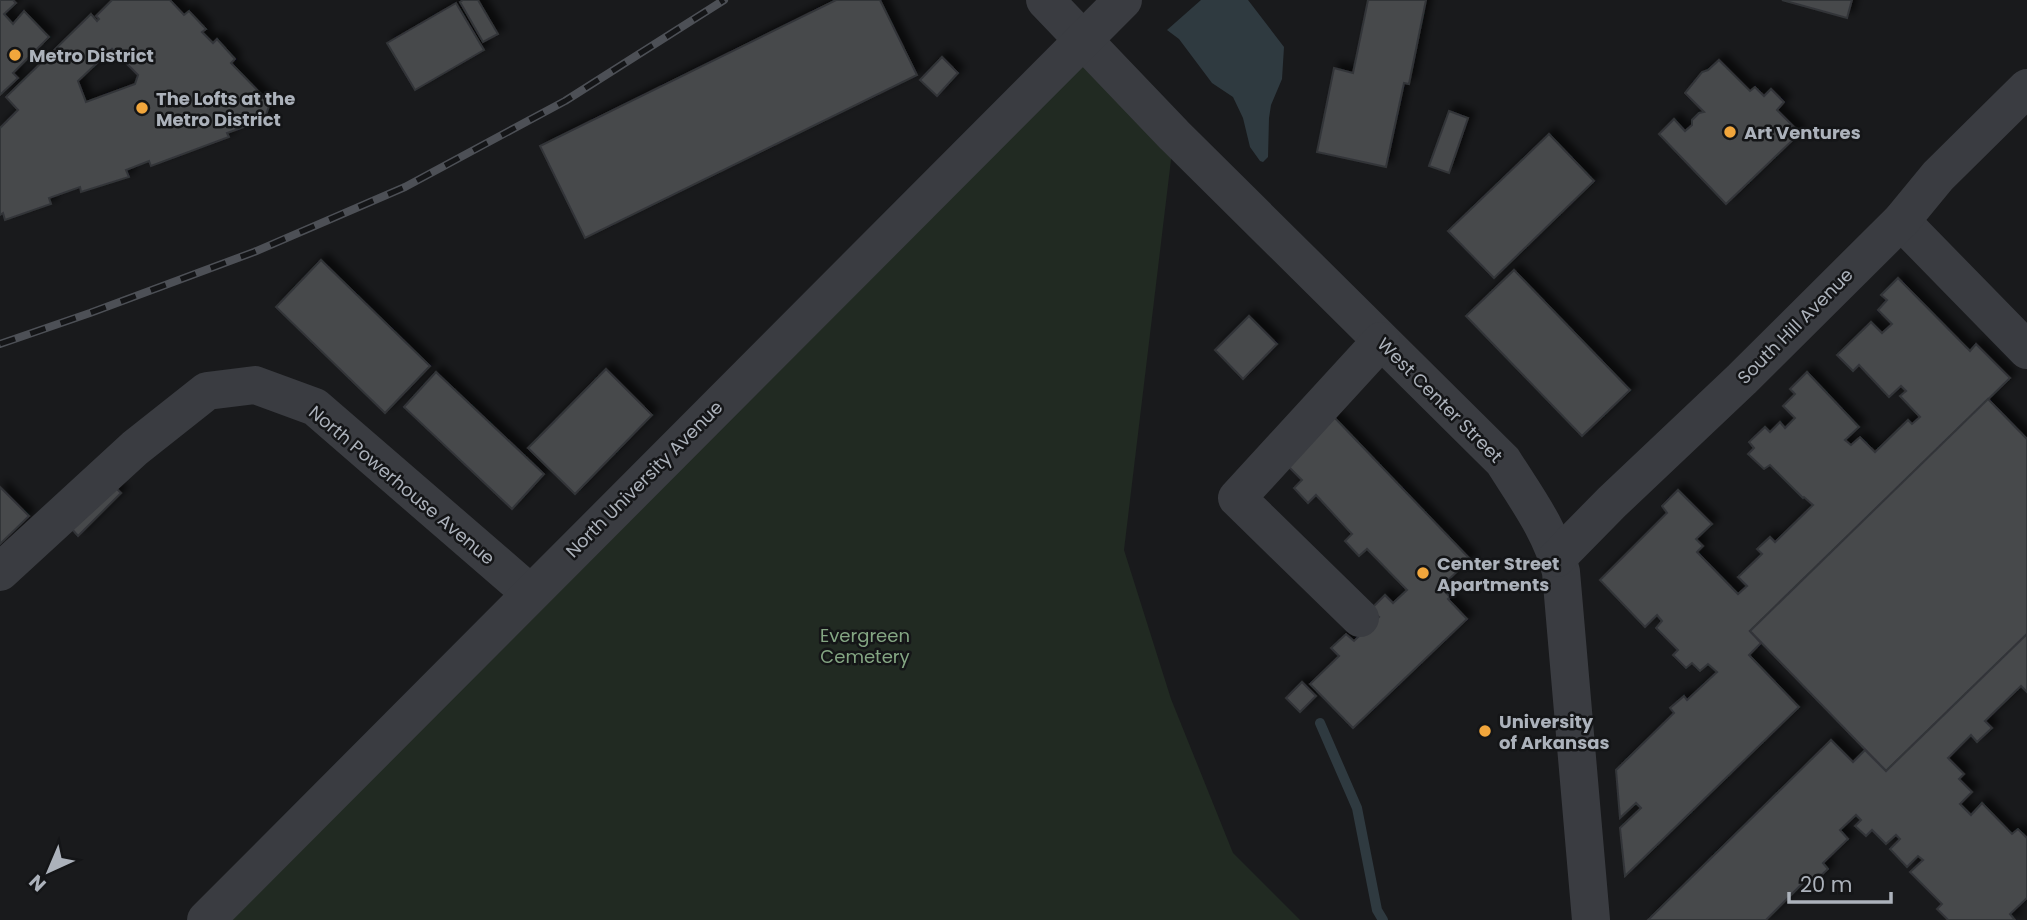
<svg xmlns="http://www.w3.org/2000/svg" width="2027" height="920" font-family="Poppins,sans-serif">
	<defs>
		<filter id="shadow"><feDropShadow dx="6" dy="-6" stdDeviation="3.5" flood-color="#0009"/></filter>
	</defs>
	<rect width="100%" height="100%" fill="#191a1c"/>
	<path fill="#212a22" d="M 1084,39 L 1174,135 L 1124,550 L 1171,699 L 1233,853 L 1300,920 L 206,920 Z"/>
	<path fill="#2f3a40" d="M 1201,0 L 1248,0 L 1284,47 L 1282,79 L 1271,105 L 1269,118 L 1268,157 L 1263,162 L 1260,161 L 1250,147 L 1243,118 L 1233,97 L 1212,83 L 1179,39 L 1167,30 Z"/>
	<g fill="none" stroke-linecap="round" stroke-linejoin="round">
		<path stroke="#2f3a40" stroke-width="10" d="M 1320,723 L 1357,808 L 1377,910 L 1383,920"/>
	</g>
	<g fill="#46484c" stroke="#333438" stroke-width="2" fill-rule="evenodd" filter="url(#shadow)">
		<path d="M 0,0 L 13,0 L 16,3 L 4,14 L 13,24 L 24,11 L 49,37 L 13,73 L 18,78 L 0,95 Z"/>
		<path d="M 112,0 L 170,0 L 184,15 L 189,11 L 206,29 L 202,32 L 213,43 L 217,39 L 235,59 L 231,63 L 266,99 L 269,106 L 266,115 L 255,123 L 227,133 L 229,137 L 151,166 L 149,161 L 126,170 L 129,177 L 81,192 L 80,187 L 49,198 L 51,204 L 5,220 L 3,213 L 0,215 L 0,128 L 18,110 L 6,97 L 91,14 L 97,21 L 99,19 L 96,16 ZM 112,49 L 138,75 L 135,84 L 86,102 L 78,81 Z"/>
		<path d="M 463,0 L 478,0 L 498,34 L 483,42 L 460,2 Z"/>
		<path d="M 836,0 L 880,0 L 917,75 L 585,238 L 540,146 Z"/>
		<path d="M 1368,0 L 1426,0 L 1409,84 L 1404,83 L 1386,167 L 1317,152 L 1334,68 L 1353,73 Z"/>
		<path d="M 1782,0 L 1852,0 L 1847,18 Z"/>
		<path d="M 456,3 L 484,50 L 415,90 L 387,43 Z"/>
		<path d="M 942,57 L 958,73 L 937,96 L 920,80 Z"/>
		<path d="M 1719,60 L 1750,91 L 1755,87 L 1764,96 L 1771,89 L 1784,102 L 1777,110 L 1800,133 L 1726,204 L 1659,134 L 1674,119 L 1685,131 L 1692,125 L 1692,120 L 1699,113 L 1704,112 L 1685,93 L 1702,72 L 1708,70 Z"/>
		<path d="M 1449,111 L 1468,118 L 1449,173 L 1429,166 Z"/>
		<path d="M 1549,134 L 1594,181 L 1494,278 L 1448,231 Z"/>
		<path d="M 321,260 L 430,366 L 385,413 L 276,307 Z"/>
		<path d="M 1514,270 L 1630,390 L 1582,436 L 1466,316 Z"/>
		<path d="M 1898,278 L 1970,351 L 1976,344 L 2010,378 L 1750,631 L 1761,643 L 1749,655 L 1799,707 L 1625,876 L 1620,828 L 1641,808 L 1636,803 L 1620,818 L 1616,770 L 1674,713 L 1670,708 L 1684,696 L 1687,700 L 1717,672 L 1708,664 L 1700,671 L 1692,663 L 1686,668 L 1673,655 L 1678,650 L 1656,628 L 1662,621 L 1657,615 L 1645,627 L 1600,580 L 1667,513 L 1662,506 L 1678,490 L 1712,524 L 1696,539 L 1703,546 L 1697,552 L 1738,594 L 1747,586 L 1738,577 L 1762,554 L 1757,549 L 1770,537 L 1775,542 L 1813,505 L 1804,497 L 1803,498 L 1770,465 L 1764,469 L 1748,454 L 1754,448 L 1749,442 L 1765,427 L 1770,432 L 1780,422 L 1785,428 L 1795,418 L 1783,406 L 1795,394 L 1790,389 L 1807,372 L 1859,427 L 1845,440 L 1851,445 L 1860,437 L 1875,452 L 1908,420 L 1912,424 L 1920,417 L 1900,396 L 1906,391 L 1901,386 L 1889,397 L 1859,365 L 1853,371 L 1837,355 L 1871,322 L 1882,333 L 1892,324 L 1878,310 L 1887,300 L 1881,295 Z"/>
		<path d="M 1249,316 L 1277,344 L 1243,379 L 1215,350 Z"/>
		<path d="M 606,369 L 652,415 L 575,494 L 528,448 Z"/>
		<path d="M 436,372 L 544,474 L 512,509 L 404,407 Z"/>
		<path d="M 1988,399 L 2027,439 L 2027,634 L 1886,771 L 1750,631 Z"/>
		<path d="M 1333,416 L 1470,559 L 1441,587 L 1450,597 L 1448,599 L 1467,619 L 1353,728 L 1310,684 L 1339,656 L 1331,648 L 1346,634 L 1354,641 L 1379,617 L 1371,609 L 1385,595 L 1393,603 L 1407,590 L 1367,549 L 1359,556 L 1345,541 L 1352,534 L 1316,495 L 1308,503 L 1294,488 L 1302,480 L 1284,462 Z"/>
		<path d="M 114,486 L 121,493 L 78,536 L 71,528 Z"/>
		<path d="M 0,487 L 29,516 L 0,544 Z"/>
		<path d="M 2027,634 L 2027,692 L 2021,686 L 1985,721 L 1992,728 L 1977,742 L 1971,735 L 1948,758 L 1964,774 L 1959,779 L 1972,792 L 1960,804 L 1971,815 L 1982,803 L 2012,834 L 2018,829 L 2027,838 L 2027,898 L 2010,914 L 2015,920 L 1948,920 L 1937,909 L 1942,904 L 1910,872 L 1923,860 L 1918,856 L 1907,867 L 1890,849 L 1900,839 L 1896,835 L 1886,844 L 1872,830 L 1866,836 L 1855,826 L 1861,820 L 1856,815 L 1840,830 L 1848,839 L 1823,863 L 1828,869 L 1813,883 L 1808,878 L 1766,920 L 1648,920 L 1831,740 L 1853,762 L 1865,750 L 1886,771 Z"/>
		<path d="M 1302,682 L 1316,696 L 1300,712 L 1286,698 Z"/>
	</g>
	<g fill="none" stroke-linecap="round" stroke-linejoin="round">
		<g stroke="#3a3c41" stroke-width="38">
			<path d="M 1045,0 L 1174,135 L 1503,461 C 1525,496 1552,532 1561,572 L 1591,920"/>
			<path d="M 1901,221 L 2027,350"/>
			<path d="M 1557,558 L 1612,502 L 1742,379 L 1901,221 L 1938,176 L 2027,88"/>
			<path d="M 0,572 L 135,448 L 207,391 L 255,385 L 315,407 L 530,593"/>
			<path d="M 1360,618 L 1237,498 L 1381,341"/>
			<path d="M 206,920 L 1123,0"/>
		</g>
		<g stroke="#4d5056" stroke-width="8">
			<path id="rail" d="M 0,344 L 90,313 L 254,252 L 405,187 L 565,101 L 724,0"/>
		</g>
		<use href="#rail" stroke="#141517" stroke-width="5" stroke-dasharray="16" stroke-linecap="butt"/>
	</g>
	<g fill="#f1a63c" stroke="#141517" stroke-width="2.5">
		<circle cx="15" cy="55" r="7"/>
		<circle cx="142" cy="108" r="7"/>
		<circle cx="1730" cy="132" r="7"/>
		<circle cx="1423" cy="573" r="7"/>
		<circle cx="1485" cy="731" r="7"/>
	</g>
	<g text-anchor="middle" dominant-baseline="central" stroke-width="5" stroke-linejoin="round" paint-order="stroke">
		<g font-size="18" font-weight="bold" fill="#acb2bb" stroke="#141517" text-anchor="start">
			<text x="29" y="55">Metro District</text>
			<text x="156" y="98">The Lofts at the<tspan x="156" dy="21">Metro District</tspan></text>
			<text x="1744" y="132">Art Ventures</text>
			<text x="1437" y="563">Center Street<tspan x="1437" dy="21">Apartments</tspan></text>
			<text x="1499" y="721">University<tspan x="1499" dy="21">of Arkansas</tspan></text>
		</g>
		<g font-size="18" fill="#acb2bb" stroke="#141517">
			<text transform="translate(1795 326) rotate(-45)">South Hill Avenue</text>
			<text transform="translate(1440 400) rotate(45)">West Center Street</text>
			<text transform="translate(644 479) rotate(-45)">North University Avenue</text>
			<text transform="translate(402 485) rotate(40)">North Powerhouse Avenue</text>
		</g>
		<g font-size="18" fill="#84a683" stroke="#141517">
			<text x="865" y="635">Evergreen<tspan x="865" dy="21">Cemetery</tspan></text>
		</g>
	</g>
	<g transform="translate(49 871) rotate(224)" stroke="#141517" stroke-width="5" paint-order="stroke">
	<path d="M0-5L12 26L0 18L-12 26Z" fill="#acb2bb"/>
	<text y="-10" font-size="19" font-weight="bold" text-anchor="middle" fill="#acb2bb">N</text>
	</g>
	<path d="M1789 892v10h102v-10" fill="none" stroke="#acb2bb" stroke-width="3.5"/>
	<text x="1800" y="892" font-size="21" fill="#acb2bb" stroke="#141517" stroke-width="5" paint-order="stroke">20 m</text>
</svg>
